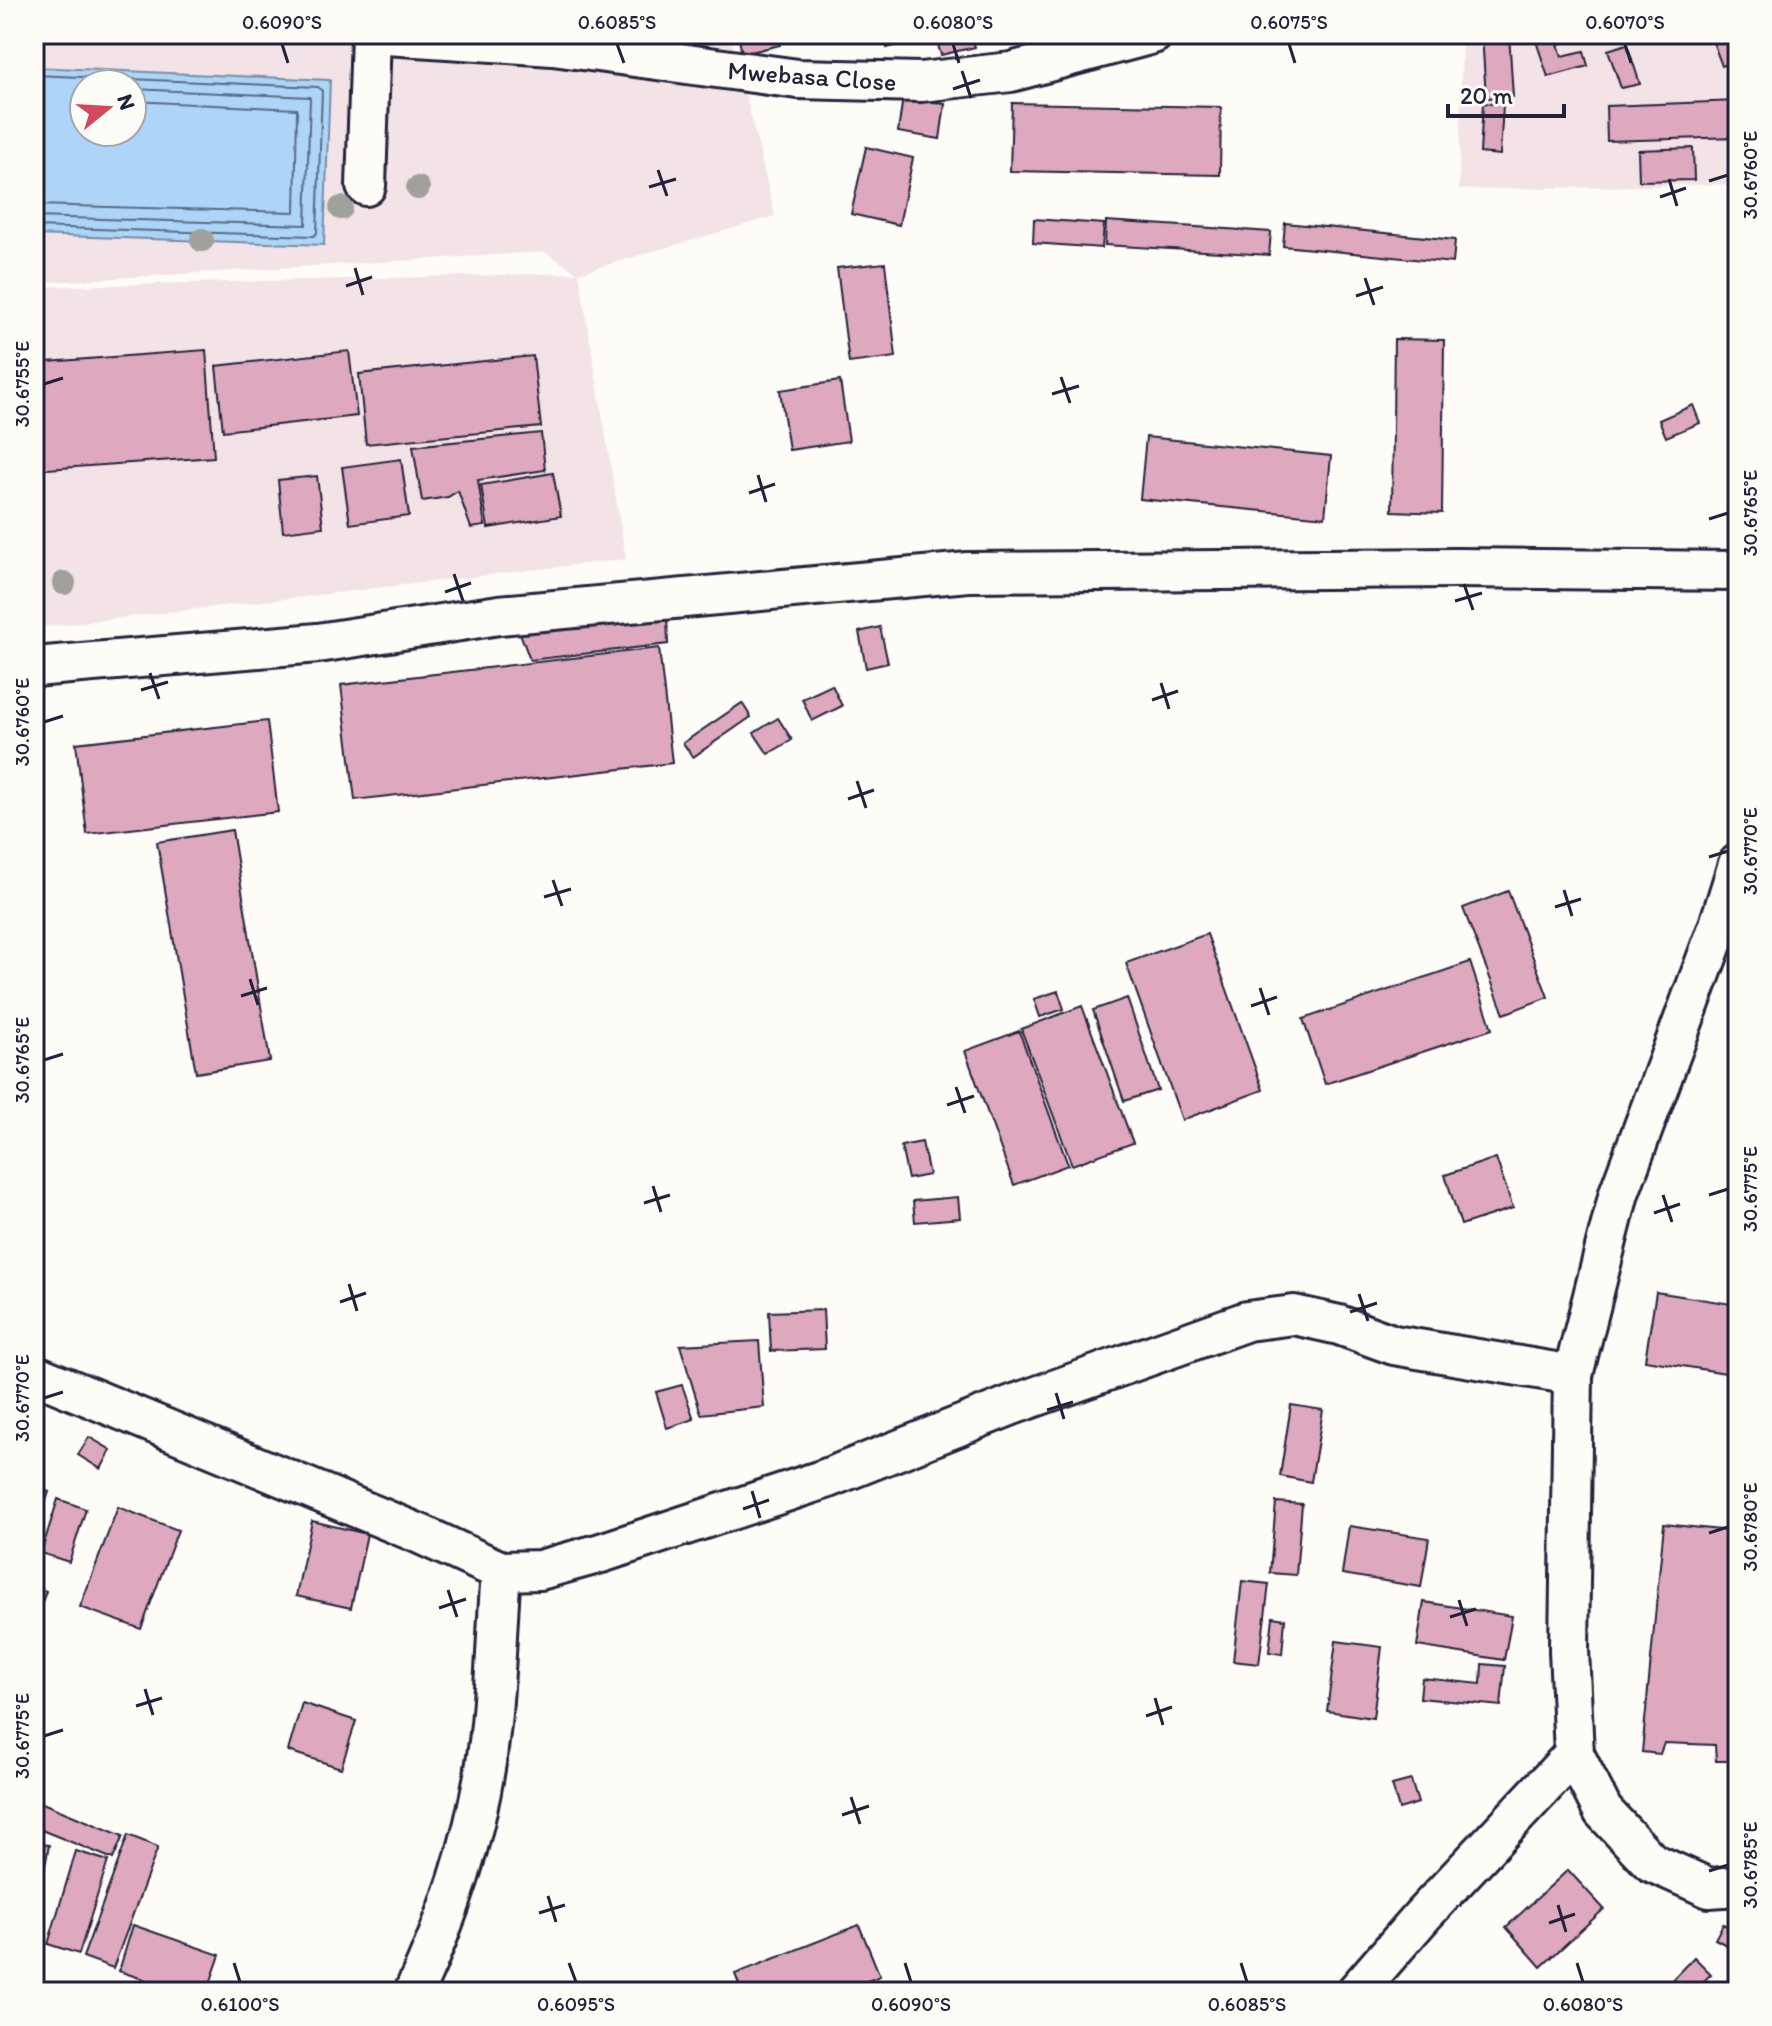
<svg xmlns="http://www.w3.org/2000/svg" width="1772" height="2026" font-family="Itim,sans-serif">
	<rect width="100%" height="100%" fill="#fdfcf7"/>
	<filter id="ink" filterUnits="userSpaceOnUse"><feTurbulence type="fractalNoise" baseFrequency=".0125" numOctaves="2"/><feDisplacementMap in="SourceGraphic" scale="16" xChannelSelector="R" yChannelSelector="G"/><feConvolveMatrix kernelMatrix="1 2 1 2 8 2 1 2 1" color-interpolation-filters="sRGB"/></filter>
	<g filter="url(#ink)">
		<g fill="#f4e3e6" fill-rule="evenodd">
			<path d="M 34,34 L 731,34 L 775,216 L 579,273 L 626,559 L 34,628 L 34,287 L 578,273 L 545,252 L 34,283 ZM 84,84 L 132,84 L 132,132 L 84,132 Z"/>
			<path d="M 1462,34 L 1738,34 L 1738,184 L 1459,190 Z"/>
		</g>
		<path fill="#add5f7" stroke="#758dac" stroke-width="2" fill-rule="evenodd" d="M 34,67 L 330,80 L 324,245 L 34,235 ZM 84,84 L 132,84 L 132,132 L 84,132 Z"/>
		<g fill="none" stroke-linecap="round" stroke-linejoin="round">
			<g stroke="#5a6a86" stroke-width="2">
				<path d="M 34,75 L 318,87 L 322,91 L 317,233 L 314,236 L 34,227"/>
				<path d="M 34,205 L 295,212 L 297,109 L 132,101"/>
				<path d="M 34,217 L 306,225 L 310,97 L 132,89"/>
			</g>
		</g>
		<g fill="#dea8bf" stroke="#22223b" stroke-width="2">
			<path d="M 738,34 L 777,34 L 780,45 L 742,54 Z"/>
			<path d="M 883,34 L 907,34 L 909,42 L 887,48 Z"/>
			<path d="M 935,34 L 971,34 L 975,47 L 941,55 Z"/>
			<path d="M 1482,34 L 1509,34 L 1513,97 L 1486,98 Z"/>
			<path d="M 1539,34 L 1579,34 L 1580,38 L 1558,44 L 1562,56 L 1584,51 L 1588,66 L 1548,77 L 1535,38 L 1540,37 Z"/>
			<path d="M 1710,34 L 1738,34 L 1738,60 L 1722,66 Z"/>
			<path d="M 1627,44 L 1640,84 L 1621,88 L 1608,50 Z"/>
			<path d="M 903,97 L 945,104 L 940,139 L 898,132 Z"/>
			<path d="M 1738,101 L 1738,137 L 1607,141 L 1606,106 Z"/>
			<path d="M 1012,103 L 1221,107 L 1220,175 L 1010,171 Z"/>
			<path d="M 1483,103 L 1503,105 L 1500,155 L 1480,153 Z"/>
			<path d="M 866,147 L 913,158 L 899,225 L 851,214 Z"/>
			<path d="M 1693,148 L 1694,180 L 1639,181 L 1638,150 Z"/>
			<path d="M 1034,219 L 1104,224 L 1102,248 L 1033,243 Z"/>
			<path d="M 1106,221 L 1271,232 L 1269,255 L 1105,245 Z"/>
			<path d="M 1285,223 L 1455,240 L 1453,263 L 1283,246 Z"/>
			<path d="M 885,263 L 896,357 L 849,363 L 837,268 Z"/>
			<path d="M 1394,339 L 1444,340 L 1442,513 L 1392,511 Z"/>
			<path d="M 206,350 L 214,457 L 34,470 L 34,363 Z"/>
			<path d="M 349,351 L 357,416 L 223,431 L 216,366 Z"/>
			<path d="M 533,356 L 541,427 L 366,444 L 359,374 Z"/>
			<path d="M 840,381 L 849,441 L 789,450 L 780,390 Z"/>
			<path d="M 1693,405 L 1700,423 L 1666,437 L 1659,420 Z"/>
			<path d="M 541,433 L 545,470 L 478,480 L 485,526 L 471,528 L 458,491 L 448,497 L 422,501 L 413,446 Z"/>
			<path d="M 1146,437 L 1331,456 L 1325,517 L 1140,499 Z"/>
			<path d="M 401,459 L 409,516 L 350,524 L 342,467 Z"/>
			<path d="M 553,473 L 561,516 L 488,528 L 481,485 Z"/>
			<path d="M 317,476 L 323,527 L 283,532 L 278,480 Z"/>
			<path d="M 667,613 L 668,644 L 530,660 L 520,633 Z"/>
			<path d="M 880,627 L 888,663 L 866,668 L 859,632 Z"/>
			<path d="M 659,648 L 672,763 L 355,800 L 341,685 Z"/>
			<path d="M 832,685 L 842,706 L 812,721 L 802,699 Z"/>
			<path d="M 742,703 L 751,717 L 693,757 L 683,743 Z"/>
			<path d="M 778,718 L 792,740 L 768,754 L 754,733 Z"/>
			<path d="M 267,721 L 278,812 L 87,834 L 76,743 Z"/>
			<path d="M 232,830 L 270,1061 L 196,1073 L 157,842 Z"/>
			<path d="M 1508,891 L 1548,997 L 1504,1014 L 1463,908 Z"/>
			<path d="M 1207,934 L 1263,1090 L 1182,1120 L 1126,963 Z"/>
			<path d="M 1470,962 L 1492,1029 L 1325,1084 L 1303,1019 Z"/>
			<path d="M 1058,991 L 1064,1009 L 1040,1017 L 1034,999 Z"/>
			<path d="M 1127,998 L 1158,1090 L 1124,1101 L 1093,1010 Z"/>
			<path d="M 1082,1006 L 1133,1143 L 1072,1165 L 1021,1029 Z"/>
			<path d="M 1019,1031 L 1068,1165 L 1014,1185 L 965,1051 Z"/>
			<path d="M 922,1142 L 929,1175 L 908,1179 L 901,1146 Z"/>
			<path d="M 1496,1158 L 1513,1208 L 1461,1225 L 1445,1175 Z"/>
			<path d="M 958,1197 L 960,1218 L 915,1222 L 913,1201 Z"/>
			<path d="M 1656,1292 L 1738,1305 L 1738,1375 L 1645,1360 Z"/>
			<path d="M 823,1310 L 825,1349 L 771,1351 L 769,1312 Z"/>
			<path d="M 759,1341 L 764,1407 L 701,1414 L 680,1345 Z"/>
			<path d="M 682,1385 L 694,1419 L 667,1428 L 656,1392 Z"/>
			<path d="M 1291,1405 L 1323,1410 L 1311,1482 L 1280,1476 Z"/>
			<path d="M 89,1437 L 111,1450 L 101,1469 L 78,1455 Z"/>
			<path d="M 34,1487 L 49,1492 L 34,1536 Z"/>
			<path d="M 58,1499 L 86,1509 L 69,1562 L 41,1553 Z"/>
			<path d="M 1276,1502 L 1302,1504 L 1296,1575 L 1270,1573 Z"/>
			<path d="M 118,1507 L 178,1530 L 141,1629 L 80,1607 Z"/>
			<path d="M 312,1521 L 367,1534 L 351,1608 L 296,1596 Z"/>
			<path d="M 1664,1524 L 1738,1532 L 1738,1707 L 1733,1761 L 1716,1761 L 1715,1745 L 1664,1743 L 1660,1754 L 1642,1752 Z"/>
			<path d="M 1349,1526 L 1429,1538 L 1421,1587 L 1342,1574 Z"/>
			<path d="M 1242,1581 L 1269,1584 L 1259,1664 L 1233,1661 Z"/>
			<path d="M 34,1587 L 46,1591 L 35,1623 L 34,1623 Z"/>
			<path d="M 1424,1602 L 1512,1616 L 1504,1660 L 1417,1646 Z"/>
			<path d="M 1273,1617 L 1285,1619 L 1282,1654 L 1269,1652 Z"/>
			<path d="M 1336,1641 L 1382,1647 L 1373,1718 L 1327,1711 Z"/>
			<path d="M 1482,1664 L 1505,1666 L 1501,1706 L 1420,1698 L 1422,1678 L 1481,1684 Z"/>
			<path d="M 302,1703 L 356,1721 L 341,1768 L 288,1751 Z"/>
			<path d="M 1411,1780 L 1418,1803 L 1399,1809 L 1392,1785 Z"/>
			<path d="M 35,1800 L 123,1836 L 113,1859 L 34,1827 Z"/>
			<path d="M 128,1835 L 158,1847 L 113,1968 L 83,1957 Z"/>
			<path d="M 34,1843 L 49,1845 L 38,1904 L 34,1903 Z"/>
			<path d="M 76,1851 L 108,1861 L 79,1954 L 48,1944 Z"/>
			<path d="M 1568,1870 L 1604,1909 L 1541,1967 L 1506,1927 Z"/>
			<path d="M 1723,1924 L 1738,1932 L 1738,1951 L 1715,1939 Z"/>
			<path d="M 133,1925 L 220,1955 L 207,1992 L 181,1992 L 119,1971 Z"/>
			<path d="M 859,1925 L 880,1976 L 840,1992 L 742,1992 L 735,1974 Z"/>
			<path d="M 1694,1957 L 1711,1974 L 1693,1992 L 1660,1992 Z"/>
		</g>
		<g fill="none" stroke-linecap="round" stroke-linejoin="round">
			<g stroke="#22223b" stroke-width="44">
				<g id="minor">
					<path d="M 371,34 L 553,46 L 798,79 L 921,82 L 1011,72 L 1153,34"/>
					<path d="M 366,186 L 371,34"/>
					<path d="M 34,667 L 318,643 L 499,615 L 968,572 L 1456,568 L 1738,571"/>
					<path d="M 1738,864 L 1719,925 L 1619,1193 L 1573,1375 L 1569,1650 L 1574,1754 L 1603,1811 L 1651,1862 L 1709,1888 L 1738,1886"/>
					<path d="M 34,1374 L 420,1534 L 501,1571 L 540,1570 L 601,1553 L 825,1479 L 1012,1405 L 1247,1321 L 1294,1315 L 1339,1325 L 1394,1345 L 1573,1375"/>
					<path d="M 414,1992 C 453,1908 482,1816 491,1724 C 496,1673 497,1622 501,1571"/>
					<path d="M 1356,1992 L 1423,1915 L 1574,1754"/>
				</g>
			</g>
			<use href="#minor" stroke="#fdfcf7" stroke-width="38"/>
		</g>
		<g fill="#a0a19c">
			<circle cx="418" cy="188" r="12"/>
			<circle cx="341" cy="208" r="12"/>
			<circle cx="202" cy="240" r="12"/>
			<circle cx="64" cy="583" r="12"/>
		</g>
	</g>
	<path fill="none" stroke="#22223b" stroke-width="3" d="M 282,44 L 288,63M 617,44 L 624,63M 953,44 L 959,63M 1289,44 L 1295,63M 1625,44 L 1631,63M 962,71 L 971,98M 953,89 L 980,80M 658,170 L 667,196M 1669,179 L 1677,206M 1709,181 L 1728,175M 649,187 L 676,179M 1660,197 L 1686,188M 355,268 L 363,295M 1365,278 L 1374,305M 346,286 L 372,277M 1356,296 L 1383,287M 1061,377 L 1070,403M 44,384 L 63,378M 1052,394 L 1079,386M 758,475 L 766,502M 749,493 L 775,484M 1709,519 L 1728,513M 454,574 L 463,601M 1464,584 L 1473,610M 445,592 L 471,583M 1455,601 L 1482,593M 150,673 L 159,699M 1161,683 L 1169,709M 141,690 L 168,682M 1152,700 L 1178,691M 44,722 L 63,716M 857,781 L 866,808M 848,799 L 874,790M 1709,857 L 1728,851M 553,880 L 562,906M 1564,890 L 1572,916M 544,897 L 571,889M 1555,907 L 1581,899M 250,979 L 258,1005M 1260,988 L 1269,1015M 241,996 L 267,988M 1251,1006 L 1277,997M 44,1060 L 63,1054M 956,1087 L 965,1113M 947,1105 L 974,1096M 653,1186 L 661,1212M 1663,1195 L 1672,1222M 1709,1195 L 1728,1189M 644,1203 L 670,1195M 1654,1213 L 1680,1204M 349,1284 L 357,1311M 1359,1294 L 1368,1321M 340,1302 L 366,1293M 1350,1312 L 1377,1303M 1056,1393 L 1064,1419M 44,1398 L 63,1392M 1047,1410 L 1073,1402M 752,1491 L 760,1518M 743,1509 L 769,1500M 1709,1533 L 1728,1527M 448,1590 L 457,1617M 1459,1600 L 1467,1626M 439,1608 L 466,1599M 1450,1617 L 1476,1609M 145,1689 L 153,1715M 1155,1698 L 1163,1725M 136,1706 L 162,1698M 1146,1716 L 1172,1707M 44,1736 L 63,1730M 851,1797 L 860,1824M 842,1815 L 869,1806M 1709,1871 L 1728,1865M 548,1896 L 556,1922M 1558,1905 L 1566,1932M 539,1913 L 565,1905M 1549,1923 L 1575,1914M 234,1963 L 240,1982M 569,1963 L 576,1982M 905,1963 L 911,1982M 1241,1963 L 1247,1982M 1577,1963 L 1583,1982"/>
	<g text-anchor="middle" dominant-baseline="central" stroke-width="6" stroke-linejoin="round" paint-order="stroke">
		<g font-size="26" fill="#22223b" stroke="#fdfcf7">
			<text transform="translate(812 76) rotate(4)">Mwebasa Close</text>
		</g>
	</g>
	<rect width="1772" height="2026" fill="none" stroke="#fdfcf7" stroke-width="88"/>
	<g transform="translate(108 108) rotate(72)"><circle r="38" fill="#fdfcf7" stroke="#a5a5ac" stroke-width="2"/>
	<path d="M0-6L14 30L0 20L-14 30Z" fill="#d1495b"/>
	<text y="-12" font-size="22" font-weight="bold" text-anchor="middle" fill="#22223b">N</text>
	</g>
	<path d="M1448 104v12h116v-12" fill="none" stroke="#22223b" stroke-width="4"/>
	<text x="1460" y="104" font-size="24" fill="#22223b" stroke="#fdfcf7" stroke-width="6" paint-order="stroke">20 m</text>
	<rect x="44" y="44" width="1684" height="1938" fill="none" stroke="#22223b" stroke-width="3"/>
	<g font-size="20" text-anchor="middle" fill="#22223b">
		<text x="282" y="29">0.6090°S</text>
		<text x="617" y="29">0.6085°S</text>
		<text x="953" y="29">0.6080°S</text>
		<text x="1289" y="29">0.6075°S</text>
		<text x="1625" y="29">0.6070°S</text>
		<text transform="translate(1750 175) rotate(-90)" y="7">30.6760°E</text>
		<text transform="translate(22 384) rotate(-90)" y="7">30.6755°E</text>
		<text transform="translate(1750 513) rotate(-90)" y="7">30.6765°E</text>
		<text transform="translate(22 722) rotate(-90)" y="7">30.6760°E</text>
		<text transform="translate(1750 851) rotate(-90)" y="7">30.6770°E</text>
		<text transform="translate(22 1060) rotate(-90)" y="7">30.6765°E</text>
		<text transform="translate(1750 1189) rotate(-90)" y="7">30.6775°E</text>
		<text transform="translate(22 1398) rotate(-90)" y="7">30.6770°E</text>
		<text transform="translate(1750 1527) rotate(-90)" y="7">30.6780°E</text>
		<text transform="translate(22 1736) rotate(-90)" y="7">30.6775°E</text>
		<text transform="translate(1750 1865) rotate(-90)" y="7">30.6785°E</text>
		<text x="240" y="2011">0.6100°S</text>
		<text x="576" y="2011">0.6095°S</text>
		<text x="911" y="2011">0.6090°S</text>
		<text x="1247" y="2011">0.6085°S</text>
		<text x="1583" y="2011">0.6080°S</text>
	</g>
</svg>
